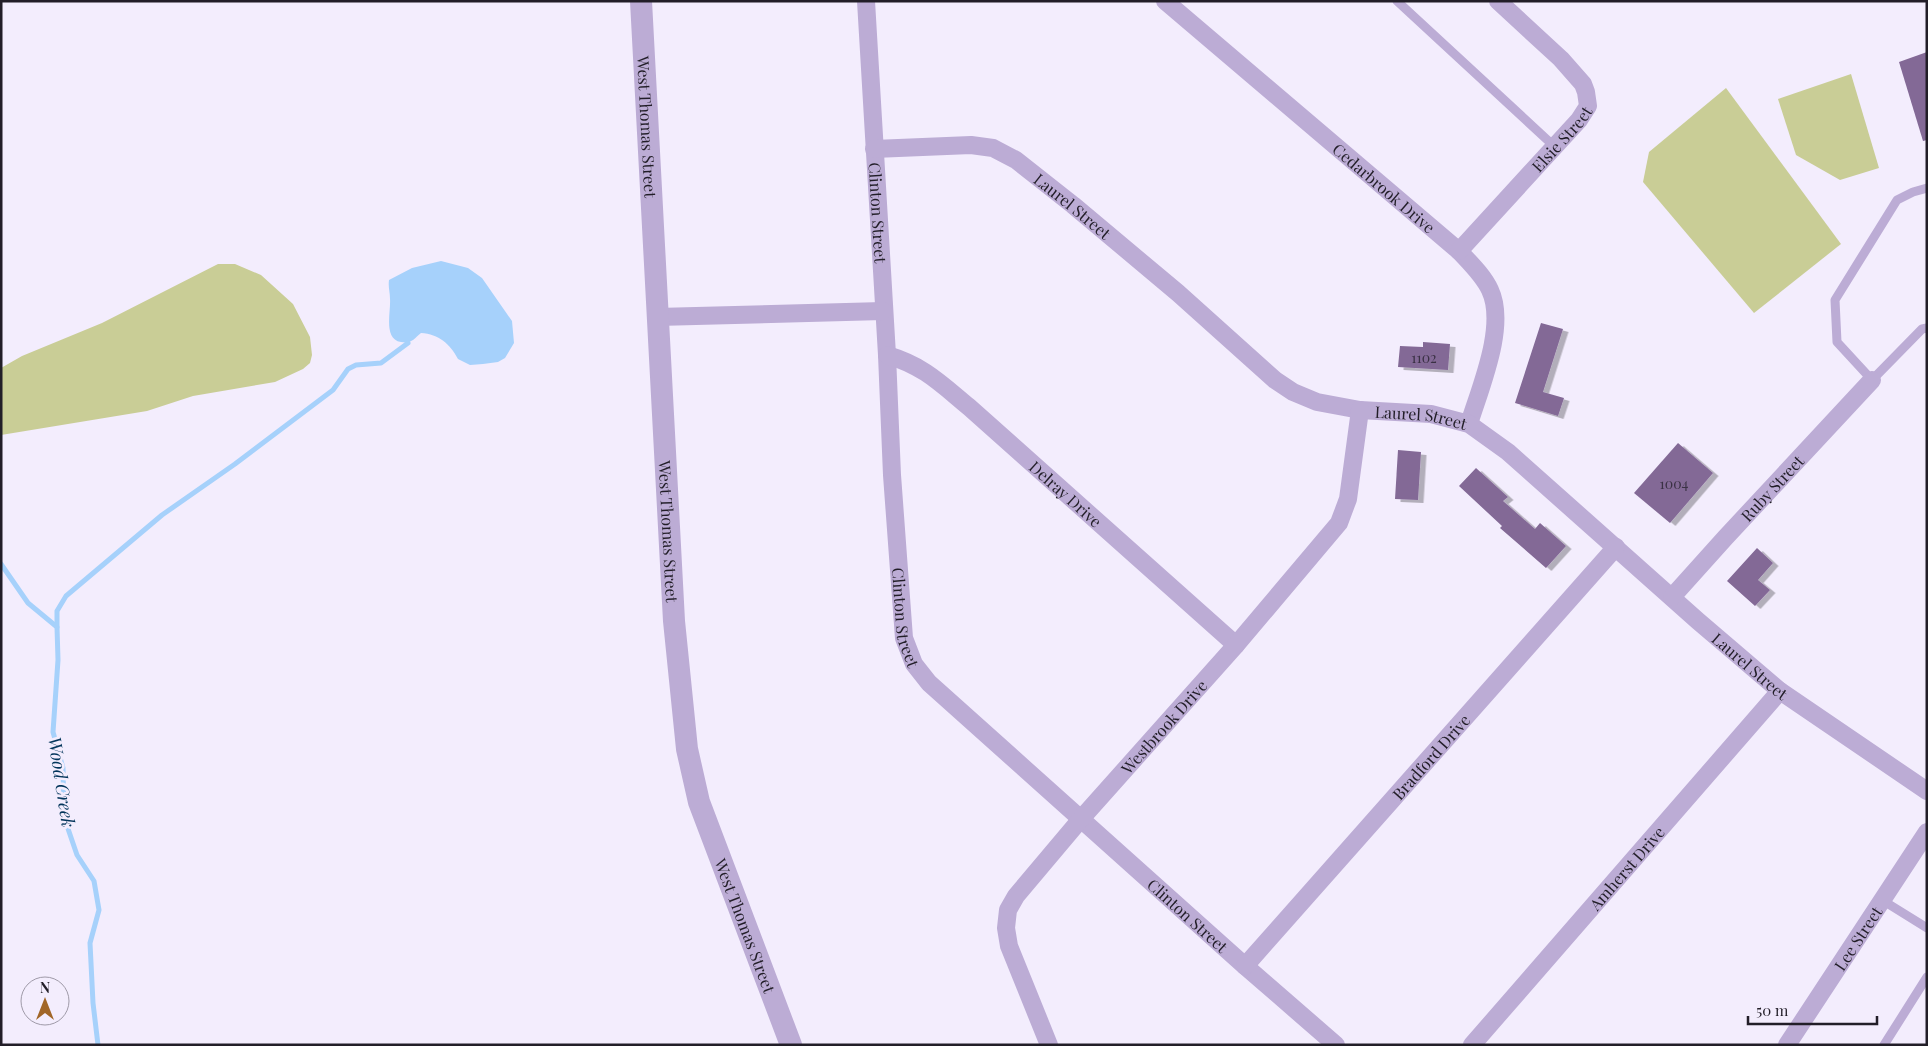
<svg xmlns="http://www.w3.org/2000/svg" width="1928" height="1046" font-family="'Playfair Display',serif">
	<defs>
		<filter id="shadow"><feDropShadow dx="5.5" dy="3" stdDeviation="0" flood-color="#0004"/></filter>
	</defs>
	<rect width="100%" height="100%" fill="#f3edfd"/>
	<g fill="#c9cd96">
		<path d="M 1851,74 L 1879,168 L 1840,180 L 1796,155 L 1778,99 Z"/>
		<path d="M 1726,88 L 1841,244 L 1754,313 L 1643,182 L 1649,152 Z"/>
		<path d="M 218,264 L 235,264 L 261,275 L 293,304 L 310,337 L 312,355 L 310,363 L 303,369 L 275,382 L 193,396 L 147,411 L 1,435 L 1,368 L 22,356 L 102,323 Z"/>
	</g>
	<path fill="#a6d1fb" d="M 441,261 L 468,268 L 482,278 L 512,321 L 514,343 L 505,358 L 498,362 L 483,364 L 470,365 L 458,359 C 450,344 439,334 421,333 C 414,339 411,344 401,342 C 383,339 391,312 390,299 C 390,292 388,287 389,280 L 412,268 Z"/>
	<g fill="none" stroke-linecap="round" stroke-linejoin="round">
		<g stroke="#a6d1fb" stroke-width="5">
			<path d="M 1,564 L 28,603 L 57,627 L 58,660 L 53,732 L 63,768 L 64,817 L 77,855 L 94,881 L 99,910 L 90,943 L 93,1003 L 98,1045"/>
			<path d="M 57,627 L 57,611 L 66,596 L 162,515 L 235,464 L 333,390 L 348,369 L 356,365 L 381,363 L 408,343"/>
		</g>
	</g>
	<g fill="#836996" filter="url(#shadow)">
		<path d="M 1927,52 L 1927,140 L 1923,141 L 1899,62 Z"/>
		<path d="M 1541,323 L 1563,329 L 1543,392 L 1564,398 L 1558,416 L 1515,403 Z"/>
		<path d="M 1423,342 L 1450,344 L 1448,370 L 1398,367 L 1400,346 L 1423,347 Z"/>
		<path d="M 1678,443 L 1713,473 L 1670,523 L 1634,493 Z"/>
		<path d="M 1398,450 L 1421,452 L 1418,500 L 1395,499 Z"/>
		<path d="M 1476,468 L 1508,497 L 1503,501 L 1535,529 L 1540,523 L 1566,546 L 1546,568 L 1500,528 L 1502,526 L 1459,486 Z"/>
		<path d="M 1757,548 L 1773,563 L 1758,580 L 1770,590 L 1755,606 L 1727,581 Z"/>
	</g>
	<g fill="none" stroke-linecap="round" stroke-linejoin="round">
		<g stroke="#bcacd5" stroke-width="9">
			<path d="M 1397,1 L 1555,147"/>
			<path d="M 1927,188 L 1913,192 L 1897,200 L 1835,300 L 1837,342 L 1872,380 L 1922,329 L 1927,328"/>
			<path d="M 1882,900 L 1927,928"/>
			<path d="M 1884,1045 L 1927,977"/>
		</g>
		<g stroke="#bcacd5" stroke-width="18">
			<path id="s1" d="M 866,1 L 887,355 L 892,475 L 904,638 L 914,664 L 929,683 L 1245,966 L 1336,1045"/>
			<path id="s2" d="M 1165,1 L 1459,251 C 1470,263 1483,275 1490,290 C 1507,326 1480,388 1469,424"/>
			<path id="s3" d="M 874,149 L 971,145 L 993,148 L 1016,160 L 1073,205 L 1178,293 L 1275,380 L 1293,392 L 1317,402 L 1360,410 L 1431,414 L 1469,424 L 1508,452 L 1698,621 L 1780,691 L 1927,791"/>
			<path id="s4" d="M 1459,251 L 1579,120 L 1588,106 L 1586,92 L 1583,84 L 1561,59 L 1498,1"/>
			<path d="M 657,317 L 883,311"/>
			<path id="s5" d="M 887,355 C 924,366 940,383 969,407 L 1236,645"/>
			<path id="s6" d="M 1672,597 L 1725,538 L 1872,380"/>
			<path id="s7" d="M 1245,966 L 1616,547"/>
			<path id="s8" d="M 1049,1045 L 1009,946 L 1006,928 L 1008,910 L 1016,896 L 1080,820 L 1236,645 L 1339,523 L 1348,499 L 1360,410"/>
			<path id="s9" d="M 1472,1045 L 1780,691"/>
			<path id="s10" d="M 1787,1045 L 1927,832"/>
		</g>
		<path stroke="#bcacd5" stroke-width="22" id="s11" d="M 641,1 L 674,621 L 687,749 L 699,802 L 791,1045"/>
	</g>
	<g text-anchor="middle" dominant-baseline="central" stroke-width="5" stroke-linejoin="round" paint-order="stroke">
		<g font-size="14" fill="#3a3144">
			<text x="1424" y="357">1102</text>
			<text x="1674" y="483">1004</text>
		</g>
		<g font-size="16" fill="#221e28" stroke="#f3edfd">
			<text stroke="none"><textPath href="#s11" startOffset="126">West Thomas Street</textPath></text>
			<text stroke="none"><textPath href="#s4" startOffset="152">Elsie Street</textPath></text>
			<text stroke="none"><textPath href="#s2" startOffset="288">Cedarbrook Drive</textPath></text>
			<text stroke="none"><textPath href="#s3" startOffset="218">Laurel Street</textPath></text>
			<text stroke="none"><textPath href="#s1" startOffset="212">Clinton Street</textPath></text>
			<text stroke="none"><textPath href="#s3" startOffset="638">Laurel Street</textPath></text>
			<text stroke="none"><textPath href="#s6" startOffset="148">Ruby Street</textPath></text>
			<text stroke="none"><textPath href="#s5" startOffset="228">Delray Drive</textPath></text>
			<text stroke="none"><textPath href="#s11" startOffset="531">West Thomas Street</textPath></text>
			<text stroke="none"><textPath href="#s1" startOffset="618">Clinton Street</textPath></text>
			<text stroke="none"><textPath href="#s3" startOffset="1058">Laurel Street</textPath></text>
			<text stroke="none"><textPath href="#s8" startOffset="384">Westbrook Drive</textPath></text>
			<text stroke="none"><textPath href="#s7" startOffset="280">Bradford Drive</textPath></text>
			<text stroke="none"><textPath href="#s9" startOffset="235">Amherst Drive</textPath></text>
			<text stroke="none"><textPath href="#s1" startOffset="1038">Clinton Street</textPath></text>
			<text stroke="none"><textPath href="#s11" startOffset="936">West Thomas Street</textPath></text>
			<text stroke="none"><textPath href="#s10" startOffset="128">Lee Street</textPath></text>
		</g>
		<g font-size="18" font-style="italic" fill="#03355b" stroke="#f3edfd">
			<text transform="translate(62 782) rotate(81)">Wood Creek</text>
		</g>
	</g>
	<rect width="1928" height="1046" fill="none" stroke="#221e28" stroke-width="5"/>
	<g transform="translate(45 1001)"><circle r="24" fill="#f3edfd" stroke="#9f9aa8"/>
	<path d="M0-4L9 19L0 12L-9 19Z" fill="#a16628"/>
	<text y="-8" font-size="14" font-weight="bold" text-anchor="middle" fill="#221e28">N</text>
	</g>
	<path d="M1748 1016v8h129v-8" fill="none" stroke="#221e28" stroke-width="2.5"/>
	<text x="1756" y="1016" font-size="15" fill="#221e28" stroke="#f3edfd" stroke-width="4" paint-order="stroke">50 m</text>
</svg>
